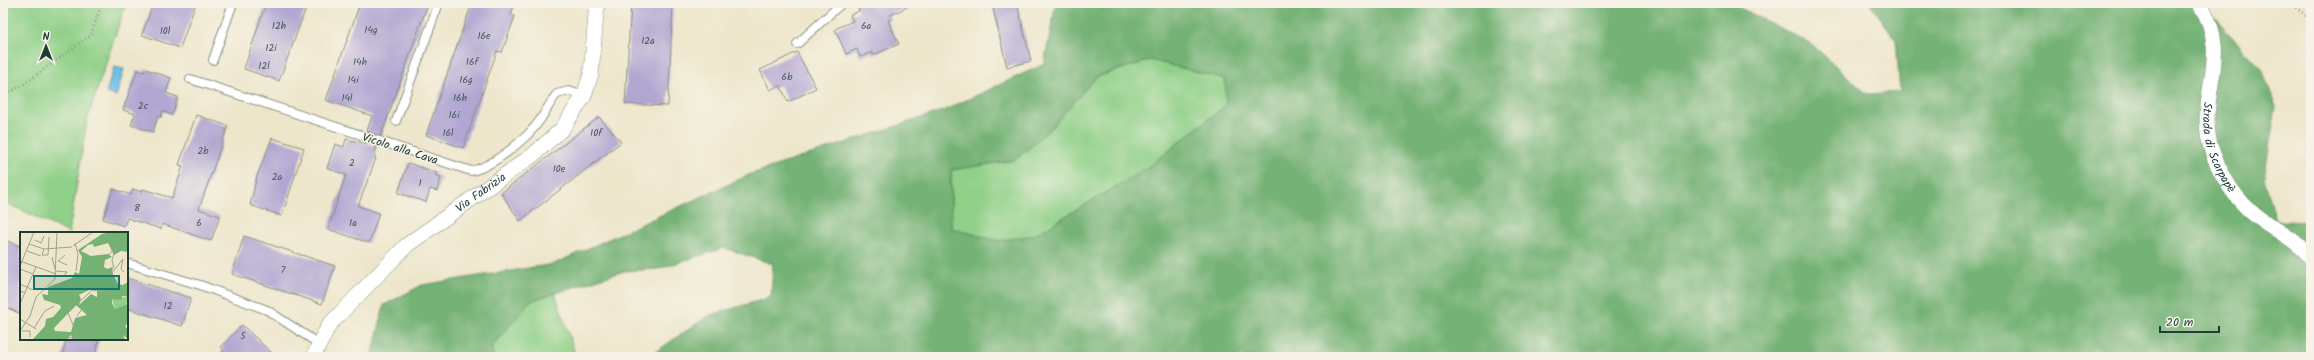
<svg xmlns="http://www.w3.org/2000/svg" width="2314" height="360" font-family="Kalam,sans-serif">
	<rect width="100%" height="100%" fill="#f7f3e8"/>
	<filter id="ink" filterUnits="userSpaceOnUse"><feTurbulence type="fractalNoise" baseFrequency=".025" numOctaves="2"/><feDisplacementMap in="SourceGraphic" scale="8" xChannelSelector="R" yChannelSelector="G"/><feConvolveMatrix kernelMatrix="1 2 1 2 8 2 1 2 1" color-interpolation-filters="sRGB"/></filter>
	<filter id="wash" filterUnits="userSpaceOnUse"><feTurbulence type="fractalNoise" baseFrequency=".012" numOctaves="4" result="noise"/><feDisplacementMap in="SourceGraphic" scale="16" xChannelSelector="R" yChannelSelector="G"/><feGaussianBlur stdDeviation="0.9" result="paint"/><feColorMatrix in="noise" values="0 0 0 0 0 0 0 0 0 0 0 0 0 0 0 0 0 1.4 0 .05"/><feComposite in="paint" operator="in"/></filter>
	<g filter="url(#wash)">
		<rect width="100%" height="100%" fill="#eee6cb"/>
		<g fill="#90d088" stroke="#58865e">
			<path d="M 3,3 L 126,3 L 87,120 L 69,233 L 3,201 Z"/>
			<path d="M 1150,60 L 1225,78 L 1227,105 L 1147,168 L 1034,235 L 998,241 L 951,228 L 951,170 L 1015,160 L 1049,130 L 1096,77 Z"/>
			<path d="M 555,293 L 576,357 L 494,357 L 491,348 L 529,301 Z"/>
		</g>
		<path fill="#74b274" stroke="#4a7854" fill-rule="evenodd" d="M 1056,3 L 1730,3 L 1810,43 L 1867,94 L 1900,92 L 1896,40 L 1870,3 L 2200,3 L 2262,69 L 2276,107 L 2264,178 L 2276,221 L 2311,222 L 2311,357 L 648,357 L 708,316 L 771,297 L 773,264 L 724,248 L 658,269 L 624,271 L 530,301 L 491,348 L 494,357 L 372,357 L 384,305 L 422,285 L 554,264 L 751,174 L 945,110 L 1044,64 ZM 1150,60 L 1225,79 L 1226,105 L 1147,168 L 1034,235 L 998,241 L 951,228 L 951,170 L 1015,160 L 1049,130 L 1096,77 Z"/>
		<path fill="#6cbfe8" stroke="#467e8e" d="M 114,67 L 124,69 L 116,96 L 106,93 Z"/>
		<g id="blocks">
			<g fill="#b1a6d1">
				<path d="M 153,3 L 196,3 L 180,48 L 142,35 Z"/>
				<path d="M 266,3 L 308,3 L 279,81 L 244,69 Z"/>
				<path d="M 360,3 L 428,3 L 381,136 L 367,131 L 372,116 L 326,100 Z"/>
				<path d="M 472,3 L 515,3 L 511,15 L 515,16 L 502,52 L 497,51 L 463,148 L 426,135 Z"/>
				<path d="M 631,3 L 673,3 L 668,106 L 625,104 Z"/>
				<path d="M 856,3 L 915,3 L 889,16 L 890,20 L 888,21 L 899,44 L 873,55 L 872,52 L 860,57 L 857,49 L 846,54 L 835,29 L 853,21 L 850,15 L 859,11 Z"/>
				<path d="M 1017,3 L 1031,61 L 1007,67 L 993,8 Z"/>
				<path d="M 797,52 L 816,88 L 788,102 L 780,85 L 770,90 L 760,70 Z"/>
				<path d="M 146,69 L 171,78 L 166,93 L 178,97 L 172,115 L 163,111 L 161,117 L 158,116 L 153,132 L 131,125 L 135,114 L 123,110 L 137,70 L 144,72 Z"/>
				<path d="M 196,115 L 228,126 L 199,209 L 220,216 L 211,241 L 162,224 L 161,229 L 127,218 L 124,226 L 103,219 L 113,189 L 131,195 L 133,189 L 142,192 L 143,189 L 172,198 L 183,166 L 179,165 Z"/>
				<path d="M 599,117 L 621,142 L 520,221 L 501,193 Z"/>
				<path d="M 272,138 L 304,148 L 282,216 L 250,205 L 257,176 Z"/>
				<path d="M 346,139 L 377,146 L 374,157 L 376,158 L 358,206 L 379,213 L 369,243 L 328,229 L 346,175 L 327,168 L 335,144 L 344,147 Z"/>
				<path d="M 408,163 L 437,173 L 435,175 L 441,177 L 437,191 L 430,189 L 426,202 L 398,193 Z"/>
				<path d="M 244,236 L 335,266 L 322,304 L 232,274 Z"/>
				<path d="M 3,239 L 21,247 L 21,314 L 3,306 Z"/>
				<path d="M 127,278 L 191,298 L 182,326 L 127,308 Z"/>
				<path d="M 242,325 L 276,357 L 217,357 L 224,350 L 221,347 Z"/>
				<path d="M 66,339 L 99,339 L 95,357 L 62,357 Z"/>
			</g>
		</g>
	</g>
	<g filter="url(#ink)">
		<use href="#blocks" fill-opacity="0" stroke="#869280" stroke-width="1"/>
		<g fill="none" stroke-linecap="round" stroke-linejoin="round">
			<g stroke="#869280" stroke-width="10">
				<g id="service">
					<path d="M 797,44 L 842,3"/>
					<path d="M 213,60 L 233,3"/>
					<path d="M 190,79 L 471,171 C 492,167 528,138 540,120 C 546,112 550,102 557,94 L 569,91 L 584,96"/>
					<path d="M 396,121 L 439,3"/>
					<path d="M 130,264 L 200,285 L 267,310 L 319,344"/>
				</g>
			</g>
			<g stroke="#869280" stroke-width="16">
				<g id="minor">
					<path id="s1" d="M 2199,3 C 2236,58 2192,98 2213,154 C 2222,177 2236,200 2256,216 C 2275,230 2296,239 2311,258"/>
					<path id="s2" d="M 313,357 L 329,325 L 407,245 L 533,155 L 562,129 L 584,96 L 591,74 L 597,3"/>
				</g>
			</g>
			<g stroke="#869280" stroke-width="2.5" stroke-dasharray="1 3" stroke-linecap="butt">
				<path d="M 2289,3 L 2311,19"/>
				<path d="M 3,96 L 24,84 L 91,35 L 102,3"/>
			</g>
			<use href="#service" stroke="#fff" stroke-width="8"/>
			<use href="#minor" stroke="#fff" stroke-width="15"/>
		</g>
	</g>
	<g text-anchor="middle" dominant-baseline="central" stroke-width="3" stroke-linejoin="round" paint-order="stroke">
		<g font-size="10" fill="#44575b">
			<text x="279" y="26">12h</text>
			<text x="866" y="26">6a</text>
			<text x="371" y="30">14g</text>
			<text x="165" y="31">10l</text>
			<text x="484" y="36">16e</text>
			<text x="648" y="41">12a</text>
			<text x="271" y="48">12i</text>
			<text x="360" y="62">14h</text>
			<text x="472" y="62">16f</text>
			<text x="264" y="66">12l</text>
			<text x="787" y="77">6b</text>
			<text x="353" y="80">14i</text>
			<text x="466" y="80">16g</text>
			<text x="347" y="98">14l</text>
			<text x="460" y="98">16h</text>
			<text x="143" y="106">2c</text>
			<text x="454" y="115">16i</text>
			<text x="448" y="133">16l</text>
			<text x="596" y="133">10f</text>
			<text x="203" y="151">2b</text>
			<text x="352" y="163">2</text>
			<text x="559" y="169">10e</text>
			<text x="277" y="177">2a</text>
			<text x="420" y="183">1</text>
			<text x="137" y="208">8</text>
			<text x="199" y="223">6</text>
			<text x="353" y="223">1a</text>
			<text x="283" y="270">7</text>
			<text x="168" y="306">12</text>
			<text x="243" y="336">5</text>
		</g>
		<g font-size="12" fill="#1f3d34" stroke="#f7f3e8">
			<text stroke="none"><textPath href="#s1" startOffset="150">Strada di Scarpapè</textPath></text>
			<text transform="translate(400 149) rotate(18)">Vicolo alla Cava</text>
			<text stroke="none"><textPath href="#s2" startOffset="238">Via Fabrizia</textPath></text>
		</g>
	</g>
	<g transform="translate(20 232)">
		<rect width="108" height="108" fill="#eee6cb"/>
		<path d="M 108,64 L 106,74 L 95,77 L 92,67 Z" fill="#90d088"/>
		<path d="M 91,0 L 108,0 L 108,20 L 101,19 L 94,23 L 88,11 L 74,15 L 73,12 L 68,13 L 61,19 L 71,24 L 88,22 L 92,25 L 85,28 L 84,35 L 87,37 L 93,35 L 92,41 L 98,52 L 103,53 L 108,50 L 108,64 L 102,64 L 101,68 L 92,67 L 92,71 L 95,77 L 108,72 L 108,91 L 105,94 L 108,98 L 108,107 L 103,103 L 105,108 L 53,108 L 51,103 L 46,108 L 12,108 L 25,94 L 26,87 L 33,85 L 41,76 L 40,73 L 24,68 L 22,62 L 28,63 L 28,55 L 52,46 L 55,40 L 59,42 L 62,25 L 58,18 L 82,2 ZM 71,57 L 77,58 L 77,65 L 71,62 L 59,73 L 61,67 L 59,63 ZM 56,73 L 67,83 L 55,86 L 51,100 L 35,99 L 34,96 Z" fill="#74b274" fill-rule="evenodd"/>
		<path fill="none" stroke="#9ba28f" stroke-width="1" d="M 15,8 L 21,11 L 24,4M 55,11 L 58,22 L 56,39M 9,12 L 24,17 L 52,15M 53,14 L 73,0M 24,17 L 22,23 L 28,23 L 29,5M 7,19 L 21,24M 45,23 L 38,29 L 47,33M 32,25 L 35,37M 0,29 L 36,42M 82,31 L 97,13 L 92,28 L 94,36M 0,34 L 14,0M 0,37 L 13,42M 36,39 L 47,40 L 43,45M 0,52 L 13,58M 0,52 L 0,59 L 5,61M 0,72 L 16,35M 57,84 L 62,77 L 71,87 L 61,108M 0,87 L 16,97M 14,96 L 25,79 L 34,74M 0,99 L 10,84 L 16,65 L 35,47 L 37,0M 2,99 L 10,99 L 10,105M 47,108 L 49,105 L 54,107 L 56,100 L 48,81 L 72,58 L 96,62 L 100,58 L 92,41 L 103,27 L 101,37 L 104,40"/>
		<path fill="#0f766e" fill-opacity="0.15" stroke="#0f766e" stroke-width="2" d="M 14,44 L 99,44 L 99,57 L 14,57 Z"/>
		<rect width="108" height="108" fill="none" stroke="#1f3d34" stroke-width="2"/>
	</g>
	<rect width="2314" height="360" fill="none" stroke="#f7f3e8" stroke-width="16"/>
	<g transform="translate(46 46)" stroke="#f7f3e8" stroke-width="3" paint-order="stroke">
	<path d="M0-3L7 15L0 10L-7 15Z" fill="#1f3d34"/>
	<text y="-6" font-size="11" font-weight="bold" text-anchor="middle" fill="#1f3d34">N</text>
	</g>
	<path d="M2160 326v6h59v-6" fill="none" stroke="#1f3d34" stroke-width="2"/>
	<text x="2166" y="326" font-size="12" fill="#1f3d34" stroke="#f7f3e8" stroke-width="3" paint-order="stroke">20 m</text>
</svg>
